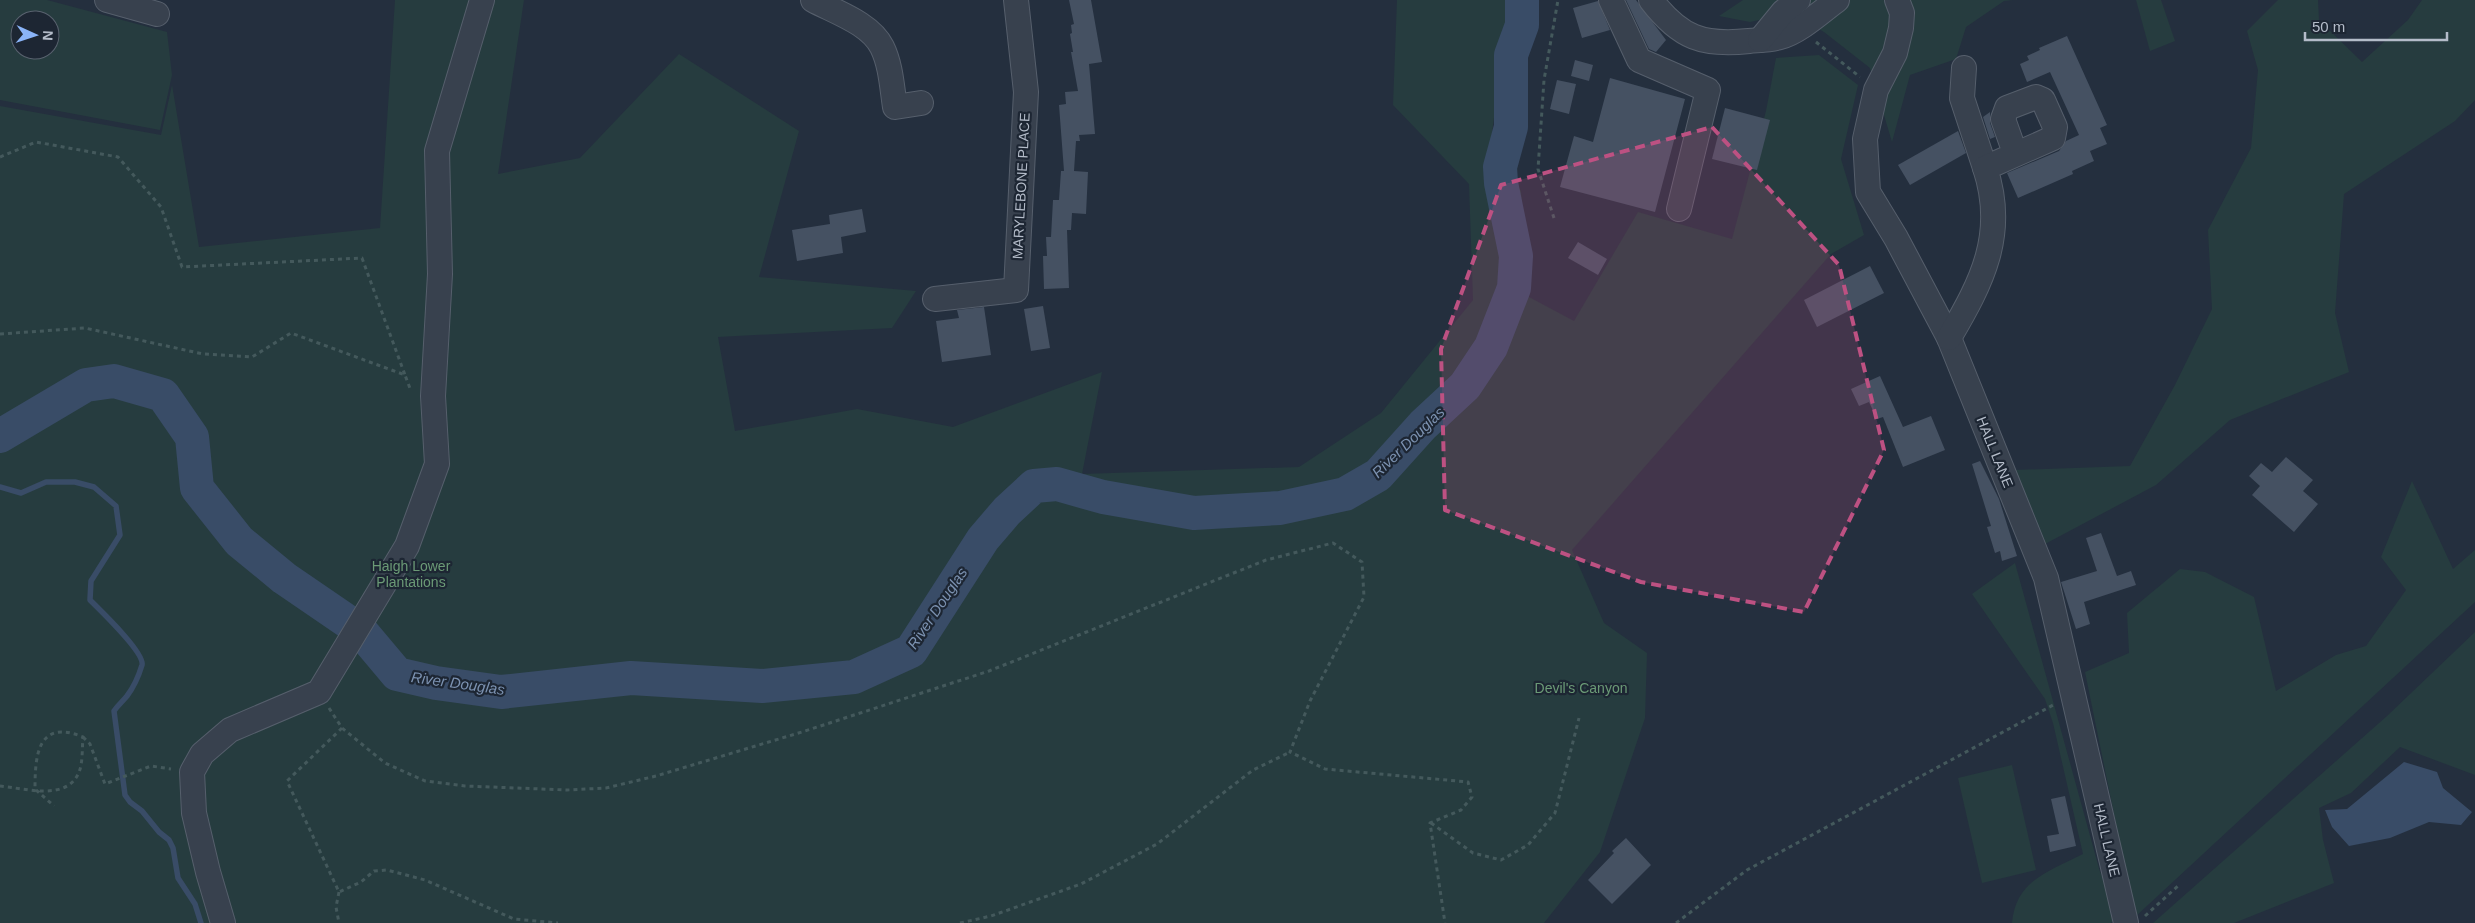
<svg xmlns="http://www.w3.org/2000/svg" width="2475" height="923" font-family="Helvetica,sans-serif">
	<rect width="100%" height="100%" fill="#242f3e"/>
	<g fill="#263c3f" fill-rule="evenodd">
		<path d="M 0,0 L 47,0 L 167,32 L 172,75 L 160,130 L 0,100 ZM 20,20 L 50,20 L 50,50 L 20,50 Z"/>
		<path d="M 395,0 L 524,0 L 498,174 L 580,158 L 679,54 L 799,131 L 759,277 L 916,291 L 892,328 L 718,337 L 735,431 L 857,409 L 953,427 L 1102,372 L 1082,474 L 1299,467 L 1381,413 L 1473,300 L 1469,184 L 1393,105 L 1397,0 L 1509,0 L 1490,149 L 1521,191 L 1529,297 L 1574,321 L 1638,212 L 1732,239 L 1766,111 L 1776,58 L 1819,55 L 1858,85 L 1841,159 L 1864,235 L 1831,254 L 1572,550 L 1604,623 L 1647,653 L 1645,718 L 1600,852 L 1544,923 L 0,923 L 0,106 L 161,135 L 172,85 L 199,247 L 380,228 Z"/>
		<path d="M 1743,0 L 2013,0 L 2004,1 L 1966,27 L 1956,59 L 1910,75 L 1892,142 L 1870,68 L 1824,32 L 1792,13 L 1750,22 L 1719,16 Z"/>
		<path d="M 2136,0 L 2161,0 L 2175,41 L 2150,51 Z"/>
		<path d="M 2278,0 L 2318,0 L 2319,20 L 2362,62 L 2408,20 L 2422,0 L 2475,0 L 2475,100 L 2455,121 L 2344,194 L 2335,313 L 2349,372 L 2230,420 L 2156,485 L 2045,544 L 2014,470 L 2130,466 L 2175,385 L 2212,309 L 2208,230 L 2251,148 L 2258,70 L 2247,31 Z"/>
		<path d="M 2412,481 L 2453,569 L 2475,550 L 2475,602 L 2135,917 L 2085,672 L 2129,653 L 2127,613 L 2180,569 L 2205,572 L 2254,597 L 2276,691 L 2336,655 L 2366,646 L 2406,590 L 2381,557 Z"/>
		<path d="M 2015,563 L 2100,872 L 2120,912 L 2111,923 L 2012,923 C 2016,880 2048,872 2083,854 L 2053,723 L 2045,699 L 1972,594 Z"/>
		<path d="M 2475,632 L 2475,775 L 2400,747 L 2351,793 L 2319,808 L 2323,840 L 2334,883 L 2234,923 L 2153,923 L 2387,716 Z"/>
		<path d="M 2012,765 L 2036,870 L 1982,883 L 1958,778 Z"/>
	</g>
	<path fill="#394c67" d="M 2404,762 L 2437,772 L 2443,788 L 2472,812 L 2461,825 L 2429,822 L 2390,838 L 2349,846 L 2332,827 L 2325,810 L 2347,809 Z"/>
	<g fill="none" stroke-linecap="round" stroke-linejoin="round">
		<path stroke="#394c67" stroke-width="5.5" d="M 0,487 L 21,493 L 46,482 L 75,482 L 94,487 L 116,506 L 120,535 L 91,581 L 90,600 C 100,610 145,653 142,665 C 139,675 133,688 127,696 C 122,702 118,705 114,711 L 125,795 L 130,802 L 142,811 L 159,832 L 169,840 L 173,848 L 178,878 L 195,904 L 201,923"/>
		<path stroke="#394c67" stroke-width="34" d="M 0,436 L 86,385 L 114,381 L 163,395 L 192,437 L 197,488 L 239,541 L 284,578 L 360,630 L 397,674 L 436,683 L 501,692 L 631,678 L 762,686 L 854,677 L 911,651 L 983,539 L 1007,511 L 1034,486 L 1057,484 L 1103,497 L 1194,513 L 1280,508 L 1345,494 L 1378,475 L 1423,425 L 1465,386 L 1491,347 L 1514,288 L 1516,256 L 1501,183 L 1500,167 L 1511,127 L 1511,55 L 1522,25 L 1522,0"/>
	</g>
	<g fill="#455162">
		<path d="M 1069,0 L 1091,0 L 1102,62 L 1089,64 L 1095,134 L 1079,135 L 1080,141 L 1076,141 L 1074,171 L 1088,172 L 1086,214 L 1072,213 L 1071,230 L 1067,230 L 1069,288 L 1044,289 L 1043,256 L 1047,256 L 1046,237 L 1051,237 L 1053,200 L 1059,200 L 1061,171 L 1064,171 L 1059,105 L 1066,104 L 1065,92 L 1078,91 L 1071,52 L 1073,52 L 1070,34 L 1072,33 L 1071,25 L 1074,24 Z"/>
		<path d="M 1626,0 L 1636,0 L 1666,40 L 1656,52 L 1649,49 Z"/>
		<path d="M 1598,1 L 1610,30 L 1582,38 L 1573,8 Z"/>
		<path d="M 2067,36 L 2107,125 L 2100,128 L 2107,144 L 2090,151 L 2094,161 L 2072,171 L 2073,174 L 2018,198 L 2007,173 L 2059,151 L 2066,141 L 2079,135 L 2050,72 L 2027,82 L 2020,64 L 2029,60 L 2027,56 L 2040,50 L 2039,48 Z"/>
		<path d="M 1575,60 L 1593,65 L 1589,81 L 1571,76 Z"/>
		<path d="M 1610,78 L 1685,99 L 1655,212 L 1560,187 L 1574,136 L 1593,142 Z"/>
		<path d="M 1557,80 L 1576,84 L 1569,114 L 1550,109 Z"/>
		<path d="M 1725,108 L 1770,120 L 1757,170 L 1712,159 Z"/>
		<path d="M 1990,112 L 1990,123 L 1995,137 L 1990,139 L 1983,117 Z"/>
		<path d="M 1958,131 L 1966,153 L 1910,185 L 1898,165 Z"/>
		<path d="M 862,209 L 866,232 L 841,237 L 843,253 L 797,261 L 792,230 L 830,224 L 829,215 Z"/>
		<path d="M 1578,242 L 1607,259 L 1598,275 L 1568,258 Z"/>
		<path d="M 1870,266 L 1884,293 L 1817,327 L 1804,300 Z"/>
		<path d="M 1043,306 L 1050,348 L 1031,351 L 1024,309 Z"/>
		<path d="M 984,307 L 991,355 L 942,362 L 936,321 L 959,318 L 957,310 Z"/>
		<path d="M 1880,376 L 1903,427 L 1931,416 L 1945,450 L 1903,467 L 1883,417 L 1877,419 L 1869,402 L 1859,406 L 1851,389 Z"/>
		<path d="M 2286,457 L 2313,480 L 2303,491 L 2318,504 L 2294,532 L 2252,495 L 2260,486 L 2249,476 L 2261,463 L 2272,472 Z"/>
		<path d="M 1980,461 L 1999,499 L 2017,556 L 2002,561 L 2000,551 L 1995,553 L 1987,527 L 1991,526 L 1972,464 Z"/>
		<path d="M 2101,533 L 2117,576 L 2131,571 L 2136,585 L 2084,602 L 2090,624 L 2076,629 L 2061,582 L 2097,571 L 2086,538 Z"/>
		<path d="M 2065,796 L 2076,846 L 2050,852 L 2047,836 L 2059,834 L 2051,799 Z"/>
		<path d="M 1626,838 L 1651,865 L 1612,904 L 1588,880 L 1614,853 L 1612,851 Z"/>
	</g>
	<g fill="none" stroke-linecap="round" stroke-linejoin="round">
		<g stroke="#565f6c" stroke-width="26">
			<g id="minor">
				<path d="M 107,0 L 157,14"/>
				<path d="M 813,0 C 835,12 870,23 882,47 C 891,65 892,88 895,107 L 921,103"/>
				<path d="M 1611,0 L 1639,60 L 1708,90 L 1679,209"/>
				<path d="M 1651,0 C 1680,38 1703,46 1749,41 C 1759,40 1770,40 1780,37 C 1798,33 1822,11 1837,0"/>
				<path d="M 1897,0 L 1902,13 L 1901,28 L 1895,53 L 1876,90 L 1865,139 L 1868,192 L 1896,238 L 1949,338 L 2046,578 L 2126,923"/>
				<path d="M 1760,40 L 1783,12 L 1798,0"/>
				<path d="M 1964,68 L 1962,98 L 1985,168"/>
				<path d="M 935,299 L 1016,290 L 1026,92 L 1016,0"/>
				<path d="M 1949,338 C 1982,282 2007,234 1985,168 L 2053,138 L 2055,127 L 2043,100 L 2036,97 L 2007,108 L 2003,119 L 2015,153"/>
				<path d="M 223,923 L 208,872 L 194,813 L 192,772 L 202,754 L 230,730 L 319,692 L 407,546 L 437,464 L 433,396 L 440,274 L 437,151 L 482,0"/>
			</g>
		</g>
		<g stroke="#44595c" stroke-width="3" stroke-dasharray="4 4" stroke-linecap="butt">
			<path d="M 1816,42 L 1860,77"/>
			<path d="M 0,157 L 36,142 L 118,157 L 161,207 L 182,267 L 362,258 L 405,375"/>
			<path d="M 1554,218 L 1538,169 L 1544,80 L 1558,0"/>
			<path d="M 0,334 L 85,328 L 203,354 L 252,357 L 291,333 L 405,375 L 411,391"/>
			<path d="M 329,708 L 342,728 L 385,763 L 425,781 L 465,786 L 567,790 L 606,788 L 656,776 L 802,732 L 989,671 L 1266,560 L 1333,543 L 1362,562 L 1364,597 L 1310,701 L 1290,752 L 1325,769 L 1468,782 L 1472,797 L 1461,810 L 1430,823 L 1445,923"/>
			<path d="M 342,728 L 287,781 L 339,892 L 361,882 L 374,871 L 387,870 L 425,880 L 514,919 L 558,923"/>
			<path d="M 83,737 L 90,744 L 105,784 L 151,766 L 171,769"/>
			<path d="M 0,786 C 24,788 67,802 79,772 C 83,763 82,747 83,737 C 37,718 35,757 35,789 L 54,806"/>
			<path d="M 1431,823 L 1473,853 L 1501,860 L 1528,845 L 1555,813 L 1579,718"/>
			<path d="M 339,892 L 336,907 L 339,923"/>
			<path d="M 2145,916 L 2179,885"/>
			<path d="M 960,923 L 991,916 L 1081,884 L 1157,844 L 1253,770 L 1290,752"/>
			<path d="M 1676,923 L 1747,870 L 2055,704"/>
		</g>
		<use href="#minor" stroke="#38414e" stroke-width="24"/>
	</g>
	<path fill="#bd5182" fill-opacity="0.2" stroke="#bd5182" stroke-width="4" stroke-dasharray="10 6" stroke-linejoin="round" d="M 1712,127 L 1839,265 L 1884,450 L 1804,612 L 1641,582 L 1445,510 L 1441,349 L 1501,185 Z"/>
	<g text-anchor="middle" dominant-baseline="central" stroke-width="4.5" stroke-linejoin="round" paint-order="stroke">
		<g font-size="14" fill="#b4bcc9" stroke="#1d2633">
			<text transform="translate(1021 186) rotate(-87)">MARYLEBONE PLACE</text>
			<text transform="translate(1995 452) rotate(68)">HALL LANE</text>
			<text transform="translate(2107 840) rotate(77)">HALL LANE</text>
		</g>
		<g font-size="14" fill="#6b9a76" stroke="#1d2633">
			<text x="411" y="566">Haigh Lower<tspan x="411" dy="16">Plantations</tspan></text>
			<text x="1581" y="688">Devil's Canyon</text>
		</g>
		<g font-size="15" font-style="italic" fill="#7c92b1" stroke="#1d2633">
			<text transform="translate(1408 442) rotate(-44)">River Douglas</text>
			<text transform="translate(937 608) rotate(-56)">River Douglas</text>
			<text transform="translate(458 683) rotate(8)">River Douglas</text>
		</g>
	</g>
	<g transform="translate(35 35) rotate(93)"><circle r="24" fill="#1d2633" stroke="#59626f"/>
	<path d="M0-4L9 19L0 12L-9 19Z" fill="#8ab4f8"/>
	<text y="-8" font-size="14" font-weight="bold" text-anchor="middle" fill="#b4bcc9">N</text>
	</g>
	<path d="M2305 32v8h142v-8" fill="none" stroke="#b4bcc9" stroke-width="2.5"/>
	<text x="2312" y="32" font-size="15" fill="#b4bcc9" stroke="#1d2633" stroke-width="4" paint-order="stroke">50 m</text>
</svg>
